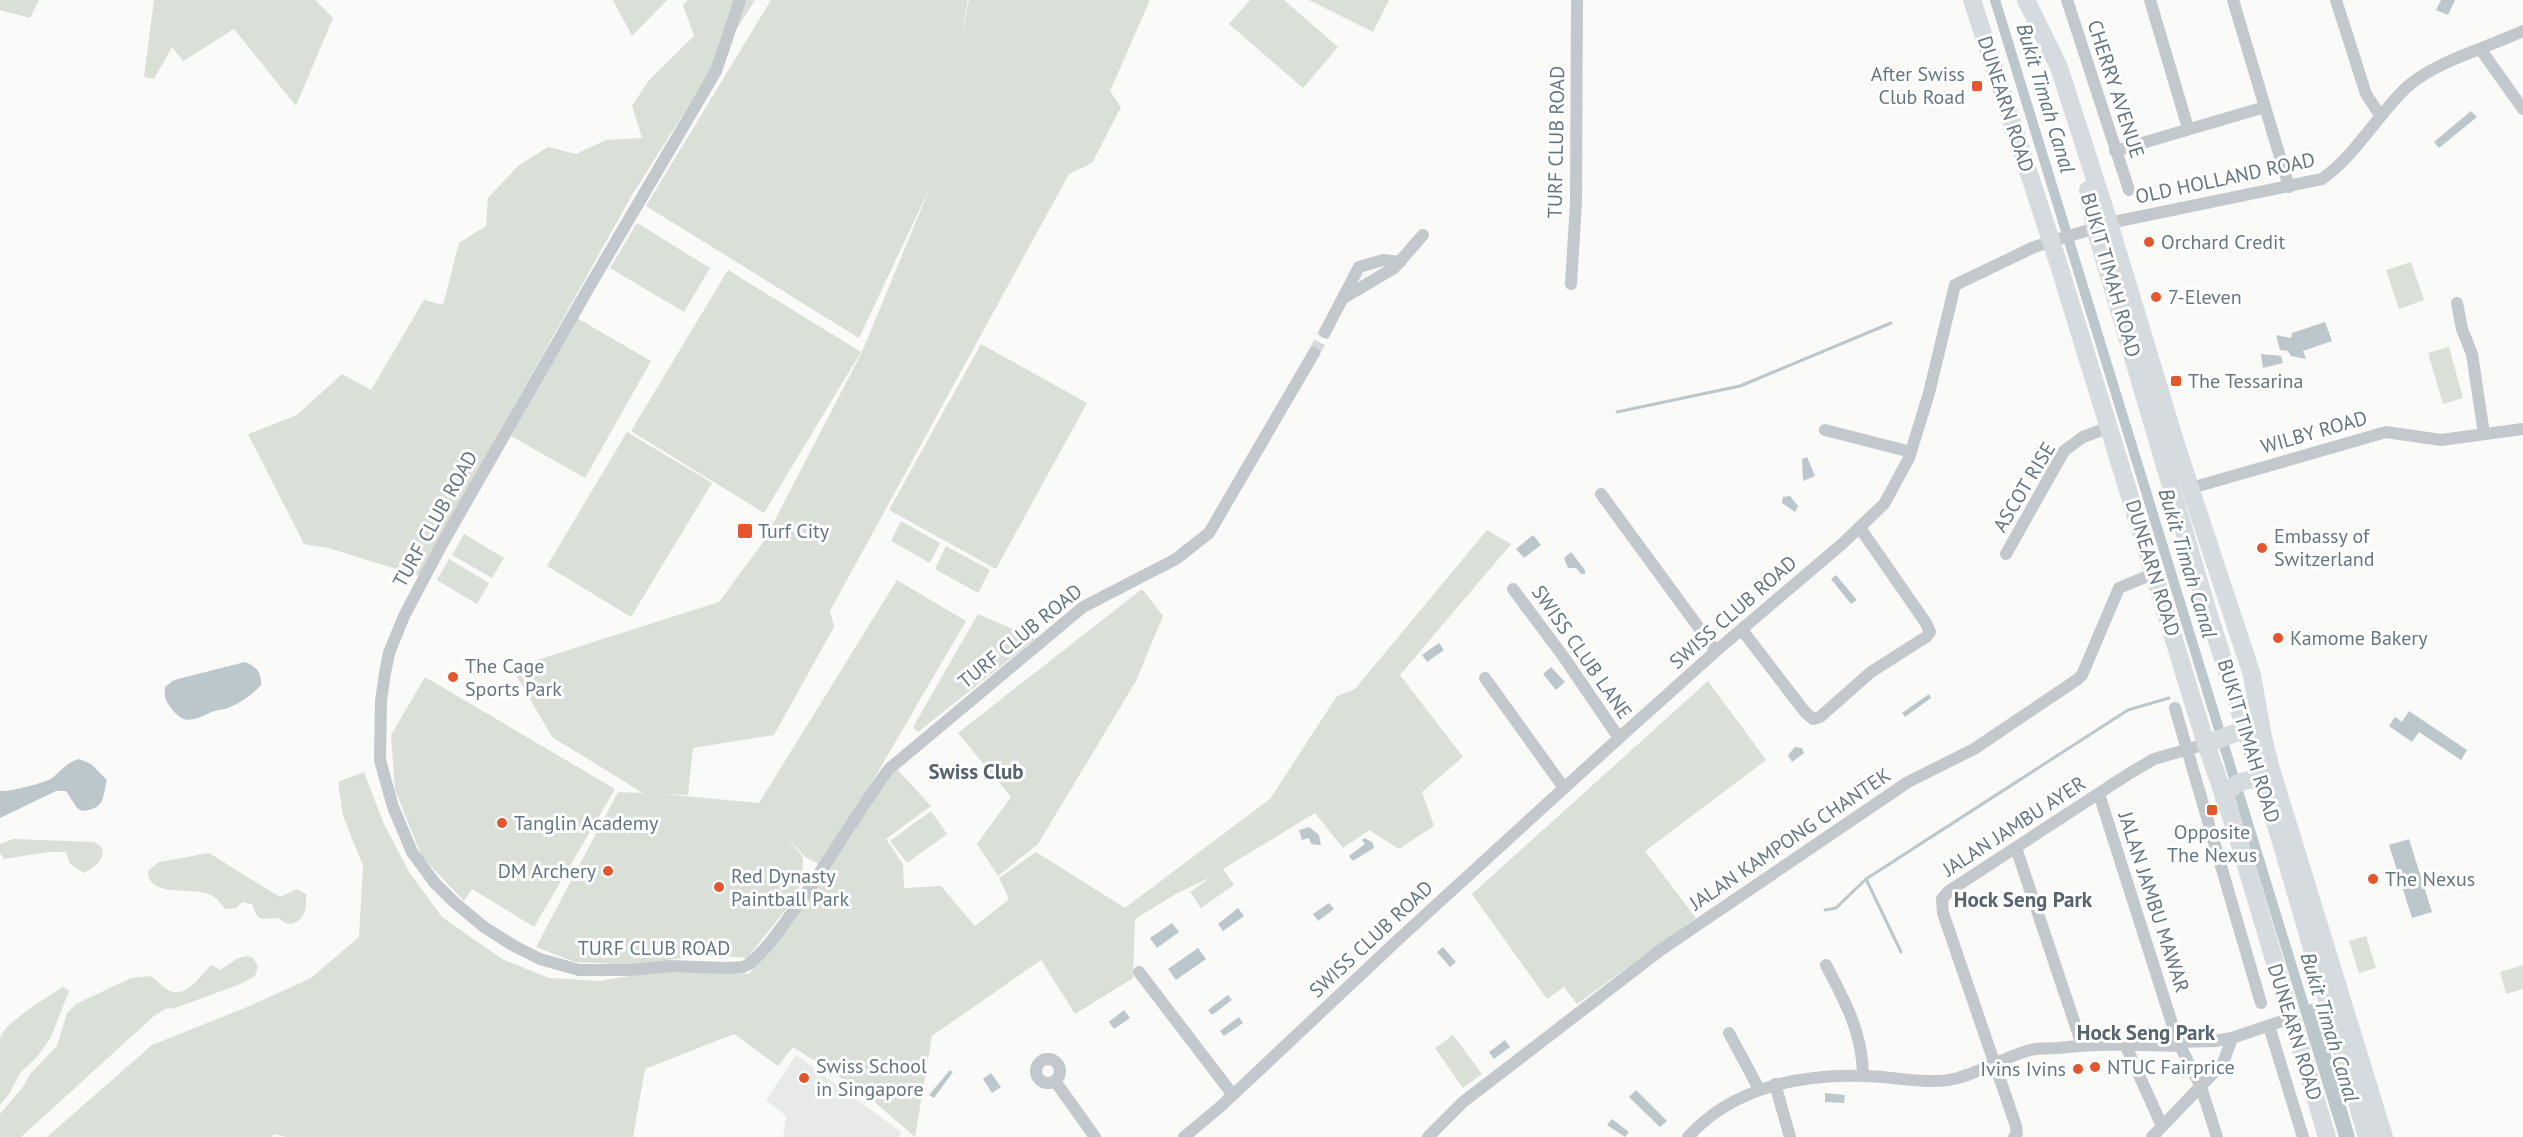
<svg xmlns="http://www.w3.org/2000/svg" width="2523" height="1137" font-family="'PT Sans',sans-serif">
	<rect width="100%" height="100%" fill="#fafaf8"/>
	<path fill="#e8e9e9" d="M 796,1055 L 901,1132 L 899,1137 L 783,1137 L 786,1116 L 766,1100 Z"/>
	<g fill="#dadfd7">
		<path d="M 0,0 L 39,0 L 30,18 L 0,10 Z"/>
		<path d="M 154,0 L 315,0 L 333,18 L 296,106 L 234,29 L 183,61 L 172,47 L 154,79 L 144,77 Z"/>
		<path d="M 613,0 L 667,0 L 632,36 Z"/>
		<path d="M 688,0 L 755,0 L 632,195 L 419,576 L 328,548 L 304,544 L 248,434 L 297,415 L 342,374 L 371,390 L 424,300 L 443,305 L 459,243 L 486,226 L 488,198 L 518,166 L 548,147 L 576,154 L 606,140 L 642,138 L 632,106 L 649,80 L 694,36 L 683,5 Z"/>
		<path d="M 771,0 L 968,0 L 960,44 L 969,0 L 1150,0 L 1110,91 L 1121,107 L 1092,163 L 1069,174 L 830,611 L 834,627 L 774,735 L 693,748 L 688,795 L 662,794 L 759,803 L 897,580 L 966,621 L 823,866 L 805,857 L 784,834 L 803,857 L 802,877 L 796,897 L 747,958 L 705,954 L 637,965 L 575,962 L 536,947 L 618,792 L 643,793 L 552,737 L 512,668 L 719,602 L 764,541 L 862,352 L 931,185 L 859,338 L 646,206 Z"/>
		<path d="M 1250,0 L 1284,0 L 1338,47 L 1303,88 L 1229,24 Z"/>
		<path d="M 1309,0 L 1389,0 L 1373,32 Z"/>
		<path d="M 637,223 L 710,268 L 684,312 L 610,268 Z"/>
		<path d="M 2411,262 L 2424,300 L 2399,309 L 2386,270 Z"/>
		<path d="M 728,270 L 861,352 L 764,513 L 631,431 Z"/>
		<path d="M 577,318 L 651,361 L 585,478 L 511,436 Z"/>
		<path d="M 981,344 L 1087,403 L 996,569 L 889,510 Z"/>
		<path d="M 2449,347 L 2463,398 L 2443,404 L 2428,353 Z"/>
		<path d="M 627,432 L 712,483 L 631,617 L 547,566 Z"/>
		<path d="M 901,521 L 940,543 L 930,563 L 891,541 Z"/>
		<path d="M 1487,530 L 1511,544 L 1400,675 L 1463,757 L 1422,792 L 1434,826 L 1399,849 L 1369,830 L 1343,848 L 1315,813 L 1223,869 L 1234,885 L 1201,908 L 1190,892 L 1211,877 L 1176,894 L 1135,919 L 1133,978 L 1075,1014 L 1041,960 L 932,1036 L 915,1137 L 863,1092 L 793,1047 L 778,1066 L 734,1034 L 645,1069 L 633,1137 L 287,1137 L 274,1134 L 272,1137 L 47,1137 L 152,1045 L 252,1005 L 311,978 L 359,937 L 363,866 L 343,816 L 338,782 L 364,772 L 383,822 L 409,872 L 442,917 L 502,959 L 549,978 L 600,981 L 676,968 L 749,974 L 799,911 L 842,840 L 897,769 L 931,806 L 886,839 L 903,864 L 904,888 L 941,886 L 975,926 L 1009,899 L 999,878 L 1036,852 L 1125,908 L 1270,799 L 1337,696 L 1355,689 Z"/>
		<path d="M 464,534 L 504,558 L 492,578 L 452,555 Z"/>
		<path d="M 946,546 L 990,570 L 978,593 L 935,569 Z"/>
		<path d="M 449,559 L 489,583 L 477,604 L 437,580 Z"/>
		<path d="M 1142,589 L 1163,616 L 1136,681 L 1038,844 L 998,876 L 977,844 L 1011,797 L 958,733 Z"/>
		<path d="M 978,614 L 1035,639 L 918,732 L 913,727 Z"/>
		<path d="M 425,677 L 615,789 L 534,927 L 472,889 L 464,901 L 422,857 L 395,790 L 391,735 Z"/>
		<path d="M 1708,681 L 1766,760 L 1645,851 L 1696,918 L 1577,1004 L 1564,987 L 1547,999 L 1472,894 Z"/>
		<path d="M 931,811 L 947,834 L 907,863 L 890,841 Z"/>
		<path d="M 13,839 L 93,842 C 114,850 97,867 84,873 L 70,864 L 66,852 L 49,852 L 4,859 L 0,853 L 0,844 Z"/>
		<path d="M 209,853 L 280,897 L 297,889 L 306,894 C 306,909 307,917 292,924 L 285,923 L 279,918 C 262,918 258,924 252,904 L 243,902 L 236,908 L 225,909 C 221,904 216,897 211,895 C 194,886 148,899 148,871 L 159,862 Z"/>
		<path d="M 2366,936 L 2376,968 L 2359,973 L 2349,941 Z"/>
		<path d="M 247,956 L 253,958 L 258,966 L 255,976 L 238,985 L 175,1008 L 165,1009 L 154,1016 L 21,1137 L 0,1137 L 0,1114 L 23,1087 L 30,1074 L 57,1046 L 67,1013 L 76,1004 L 131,978 L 150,976 C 158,980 162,988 170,991 C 189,998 200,974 212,965 L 220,970 L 238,958 Z"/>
		<path d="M 2523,965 L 2523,989 L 2506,994 L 2500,972 Z"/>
		<path d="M 63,987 L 69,991 L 51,1037 L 37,1057 L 20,1073 L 9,1094 L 0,1105 C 0,1091 0,1048 0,1038 C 5,1022 49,996 63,987 Z"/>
		<path d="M 1453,1035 L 1482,1074 L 1463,1088 L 1435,1048 Z"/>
	</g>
	<g fill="#bbc7cb">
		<path d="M 2441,0 L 2455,0 L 2448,15 L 2436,10 Z"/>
		<path d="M 2471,111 L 2477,117 L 2439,148 L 2434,142 Z"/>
		<path d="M 2325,322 L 2332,341 L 2303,351 L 2306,359 L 2291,356 L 2288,351 L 2280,350 L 2276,335 L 2291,338 L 2292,333 Z"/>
		<path d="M 2261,354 L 2281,356 L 2283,363 L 2263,368 Z"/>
		<path d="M 1807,457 L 1815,476 L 1803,481 L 1802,459 Z"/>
		<path d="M 1790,496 L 1798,506 L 1795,512 L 1782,503 L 1783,497 Z"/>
		<path d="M 1533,535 L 1541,545 L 1524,558 L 1516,549 Z"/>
		<path d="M 1571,552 L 1585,570 L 1585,574 L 1581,574 L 1576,568 L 1568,568 L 1564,558 Z"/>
		<path d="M 1836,575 L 1857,600 L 1851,604 L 1831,579 Z"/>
		<path d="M 1439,643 L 1444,650 L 1427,662 L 1422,655 Z"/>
		<path d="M 245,662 C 256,666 262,673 261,685 C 253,694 242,702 230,707 C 225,710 218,709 212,712 C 195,719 185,727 171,708 C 165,700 164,696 165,687 L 174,680 Z"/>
		<path d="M 1551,667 L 1565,682 L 1556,690 L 1543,674 Z"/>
		<path d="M 1929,694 L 1931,698 L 1905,717 L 1902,713 Z"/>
		<path d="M 2409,711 L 2467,750 L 2461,760 L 2419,732 L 2412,742 L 2389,726 L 2395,717 L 2402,722 Z"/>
		<path d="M 1795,747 L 1802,748 L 1804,753 L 1792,762 L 1788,755 Z"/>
		<path d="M 79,759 L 91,764 L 107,780 C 102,800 105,808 82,811 L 77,808 L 66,791 L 56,791 L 0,818 L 0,791 C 9,792 45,783 52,778 C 60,772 67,762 79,759 Z"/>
		<path d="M 1309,827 L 1319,835 L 1321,845 L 1311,844 L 1309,838 L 1302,840 L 1299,830 Z"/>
		<path d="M 1365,838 L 1373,843 L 1374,848 L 1353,861 L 1349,856 L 1365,844 L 1362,840 Z"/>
		<path d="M 2409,839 L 2432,912 L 2412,918 L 2389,845 Z"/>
		<path d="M 1329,903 L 1334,909 L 1318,921 L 1313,914 Z"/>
		<path d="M 1238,908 L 1244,916 L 1223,931 L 1218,924 Z"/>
		<path d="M 1172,923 L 1179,932 L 1157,948 L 1150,938 Z"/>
		<path d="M 1443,947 L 1456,962 L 1450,967 L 1437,952 Z"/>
		<path d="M 1198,948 L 1206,959 L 1176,980 L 1168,969 Z"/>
		<path d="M 1228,995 L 1232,1000 L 1212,1015 L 1208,1010 Z"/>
		<path d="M 2316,1003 L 2355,1137 L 2339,1137 L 2299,1007 Z"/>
		<path d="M 1124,1010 L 1130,1018 L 1114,1029 L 1109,1022 Z"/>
		<path d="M 1239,1017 L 1243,1023 L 1224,1036 L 1220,1031 Z"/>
		<path d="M 1505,1040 L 1510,1047 L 1494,1059 L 1489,1052 Z"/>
		<path d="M 950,1070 L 953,1072 L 934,1098 L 929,1095 Z"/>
		<path d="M 991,1073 L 1001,1087 L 992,1093 L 983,1079 Z"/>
		<path d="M 1636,1090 L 1667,1121 L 1660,1127 L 1629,1097 Z"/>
		<path d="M 1825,1093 L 1845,1095 L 1844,1103 L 1825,1102 Z"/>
		<path d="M 1612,1119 L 1629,1132 L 1625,1137 L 1607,1125 Z"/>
	</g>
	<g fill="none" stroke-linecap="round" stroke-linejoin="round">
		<g stroke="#bbc7cb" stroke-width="3">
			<path d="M 1617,412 L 1740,386 L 1891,323"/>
			<path d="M 1866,879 L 1901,952"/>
			<path d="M 1825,910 L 1836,908 L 1866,879 L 2128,710 L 2169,698"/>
		</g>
		<path stroke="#bbc7cb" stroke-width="10" d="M 1995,0 L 2308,1019"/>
		<path stroke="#d5d9db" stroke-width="12" stroke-dasharray="12 6" stroke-linecap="butt" d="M 1314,353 L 1325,332"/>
		<g stroke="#c3c8cc" stroke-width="12">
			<path d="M 740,0 L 716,71 L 588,289 L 441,546 L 404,616 L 389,653 L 385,673 L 381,701 L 380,760 L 393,807 L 412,852 L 434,882 L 454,902 L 484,927 L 514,946 L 540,959 L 579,970 L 631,970 L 670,966 L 727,968 L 743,967 L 749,964 C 766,950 779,931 791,914 C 826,867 854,816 889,769 L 1083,607 L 1176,559 L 1209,533 L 1314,353"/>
			<path d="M 2067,0 L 2129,190"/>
			<path d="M 2150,0 L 2188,128"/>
			<path d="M 2233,0 L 2289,187"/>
			<path d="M 2336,0 L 2366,94 L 2380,115"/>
			<path d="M 2481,50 L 2523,109"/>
			<path d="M 2115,151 L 2265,107"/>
			<path d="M 2109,223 L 2322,179 C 2356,155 2377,115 2407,87 C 2436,61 2487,48 2523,31"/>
			<path d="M 1571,284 L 1576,202 L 1577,0"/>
			<path d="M 1345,297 L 1394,268 L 1423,235"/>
			<path d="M 2457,303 L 2462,329 L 2472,354 L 2484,434"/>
			<path d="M 1325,332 L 1359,267 L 1383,260 L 1400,262"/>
			<path d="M 1825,430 L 1911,452"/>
			<path d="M 2191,488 L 2386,432 L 2441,440 L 2523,429"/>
			<path d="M 1601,494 L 1716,651"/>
			<path d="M 2006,554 L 2064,451 L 2083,437 L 2110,427"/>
			<path d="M 1513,589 L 1563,656 L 1619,738"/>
			<path d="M 1742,630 L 1805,712 L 1813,719 L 1820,717 L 1871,672 L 1926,637 L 1930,632 L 1926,623 L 1860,528"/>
			<path d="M 1485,678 L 1564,788"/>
			<path d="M 2175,708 L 2261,1003"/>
			<path d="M 2099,794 L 2178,1042 L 2201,1087 L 2217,1137"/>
			<path d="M 2016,848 L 2082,1045"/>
			<path d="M 1826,965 C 1845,1001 1863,1034 1863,1076"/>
			<path d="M 1139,972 L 1233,1095"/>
			<path d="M 2269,1026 L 2303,1137"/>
			<path d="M 1729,1033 L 1759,1089"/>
			<path d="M 2178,1042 L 2215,1041 L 2232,1038 L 2291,1018"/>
			<path d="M 2125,1044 L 2162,1126"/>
			<circle cx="1048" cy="1071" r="12"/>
			<path d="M 1055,1081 L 1095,1137"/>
			<path d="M 1775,1084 L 1790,1137"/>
			<path d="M 1184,1137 L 1220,1107 L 1401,937 L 1619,738 L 1716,651 L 1842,544 L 1884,504 L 1909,458 L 1929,393 L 1955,285 L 2034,247 L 2095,228"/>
			<path d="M 1428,1137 L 1463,1102 L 1662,949 L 1908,782 L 1974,749 L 2078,679 L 2082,675 L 2119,588 L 2155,573"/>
			<path d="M 1688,1137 C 1732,1088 1799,1074 1863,1076 C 1890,1076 1927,1085 1954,1079 C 1980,1073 2004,1057 2030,1050 C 2039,1048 2049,1048 2058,1048 C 2099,1043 2139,1045 2180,1046"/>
			<path d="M 2014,1137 L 2017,1134 L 2016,1126 L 1943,913 L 1942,899 L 1949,891 L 2130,773 L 2154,759 L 2206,744"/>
			<path d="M 2152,1137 L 2223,1063 L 2232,1038"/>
		</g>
		<g stroke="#d6dbdf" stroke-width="18">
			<path d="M 1972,0 L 2057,259 L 2206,744 L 2234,825 L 2327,1137"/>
			<path d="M 2026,0 L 2059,67 L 2109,223 L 2179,454 L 2252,675 L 2263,737 L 2271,769 L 2384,1137"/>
			<path d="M 2088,190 L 2095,228 L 2207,609 L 2276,825 L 2367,1137"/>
			<path d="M 2206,744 L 2238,732 L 2244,724"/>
			<path d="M 2224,798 C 2232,784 2246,775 2263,783"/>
		</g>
	</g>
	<g fill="#e4572e" stroke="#fff" stroke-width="2">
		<rect x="1971" y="80" width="12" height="12" rx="3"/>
		<circle cx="2149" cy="242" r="6"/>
		<circle cx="2156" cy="297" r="6"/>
		<rect x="2170" y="375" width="12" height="12" rx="3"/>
		<rect x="737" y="523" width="16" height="16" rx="3"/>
		<circle cx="2262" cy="548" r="6"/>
		<circle cx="2278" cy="638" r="6"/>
		<circle cx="453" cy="677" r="6"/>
		<rect x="2206" y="804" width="12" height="12" rx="3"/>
		<circle cx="502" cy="823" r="6"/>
		<circle cx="608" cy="871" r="6"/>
		<circle cx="2373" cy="879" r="6"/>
		<circle cx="719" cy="887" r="6"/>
		<circle cx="2095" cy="1067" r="6"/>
		<circle cx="2078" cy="1069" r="6"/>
		<circle cx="804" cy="1078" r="6"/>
	</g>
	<g text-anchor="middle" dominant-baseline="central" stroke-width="6" stroke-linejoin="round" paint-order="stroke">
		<g font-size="20" fill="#657683" stroke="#fff" text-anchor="start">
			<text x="1965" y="74" text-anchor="end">After Swiss<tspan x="1965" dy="23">Club Road</tspan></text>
			<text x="2161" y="242">Orchard Credit</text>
			<text x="2168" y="297">7-Eleven</text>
			<text x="2188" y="381">The Tessarina</text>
			<text x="758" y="531">Turf City</text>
			<text x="2274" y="536">Embassy of<tspan x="2274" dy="23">Switzerland</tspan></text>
			<text x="2290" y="638">Kamome Bakery</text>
			<text x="465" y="666">The Cage<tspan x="465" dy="23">Sports Park</tspan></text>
			<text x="514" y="823">Tanglin Academy</text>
			<text x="2212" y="832" text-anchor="middle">Opposite<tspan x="2212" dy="23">The Nexus</tspan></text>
			<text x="596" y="871" text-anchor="end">DM Archery</text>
			<text x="731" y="876">Red Dynasty<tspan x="731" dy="23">Paintball Park</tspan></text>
			<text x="2385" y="879">The Nexus</text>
			<text x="816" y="1066">Swiss School<tspan x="816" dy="23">in Singapore</tspan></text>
			<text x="2107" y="1067">NTUC Fairprice</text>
			<text x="2066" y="1069" text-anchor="end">Ivins Ivins</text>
		</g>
		<g font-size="20" fill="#657683" stroke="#fff">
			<text transform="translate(2116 89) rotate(72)">CHERRY AVENUE</text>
			<text transform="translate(2006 104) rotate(72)">DUNEARN ROAD</text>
			<text transform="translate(1556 142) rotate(-89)">TURF CLUB ROAD</text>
			<text transform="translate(2225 178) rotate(-12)">OLD HOLLAND ROAD</text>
			<text transform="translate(2111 275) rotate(74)">BUKIT TIMAH ROAD</text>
			<text transform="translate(2314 432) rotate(-16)">WILBY ROAD</text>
			<text transform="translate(2024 487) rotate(-59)">ASCOT RISE</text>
			<text transform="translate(435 519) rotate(-61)">TURF CLUB ROAD</text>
			<text transform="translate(2153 568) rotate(73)">DUNEARN ROAD</text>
			<text transform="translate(1733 612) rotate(-41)">SWISS CLUB ROAD</text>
			<text transform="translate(1020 636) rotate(-39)">TURF CLUB ROAD</text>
			<text transform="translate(1582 652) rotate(55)">SWISS CLUB LANE</text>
			<text transform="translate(2249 741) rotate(73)">BUKIT TIMAH ROAD</text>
			<text transform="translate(2014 826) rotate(-33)">JALAN JAMBU AYER</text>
			<text transform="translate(1790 839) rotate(-34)">JALAN KAMPONG CHANTEK</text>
			<text transform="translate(2154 902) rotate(72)">JALAN JAMBU MAWAR</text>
			<text transform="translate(1371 939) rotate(-43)">SWISS CLUB ROAD</text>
			<text x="654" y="948">TURF CLUB ROAD</text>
			<text transform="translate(2295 1032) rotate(73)">DUNEARN ROAD</text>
		</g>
		<g font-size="21" font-style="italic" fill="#60757c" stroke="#fff">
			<text transform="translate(2046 98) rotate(73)">Bukit Timah Canal</text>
			<text transform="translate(2188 563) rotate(73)">Bukit Timah Canal</text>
			<text transform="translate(2330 1027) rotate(73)">Bukit Timah Canal</text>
		</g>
		<g font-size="21" font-weight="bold" fill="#57646e" stroke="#fff">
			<text x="976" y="771">Swiss Club</text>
			<text x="2023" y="899">Hock Seng Park</text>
			<text x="2146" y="1032">Hock Seng Park</text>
		</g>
	</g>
</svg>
